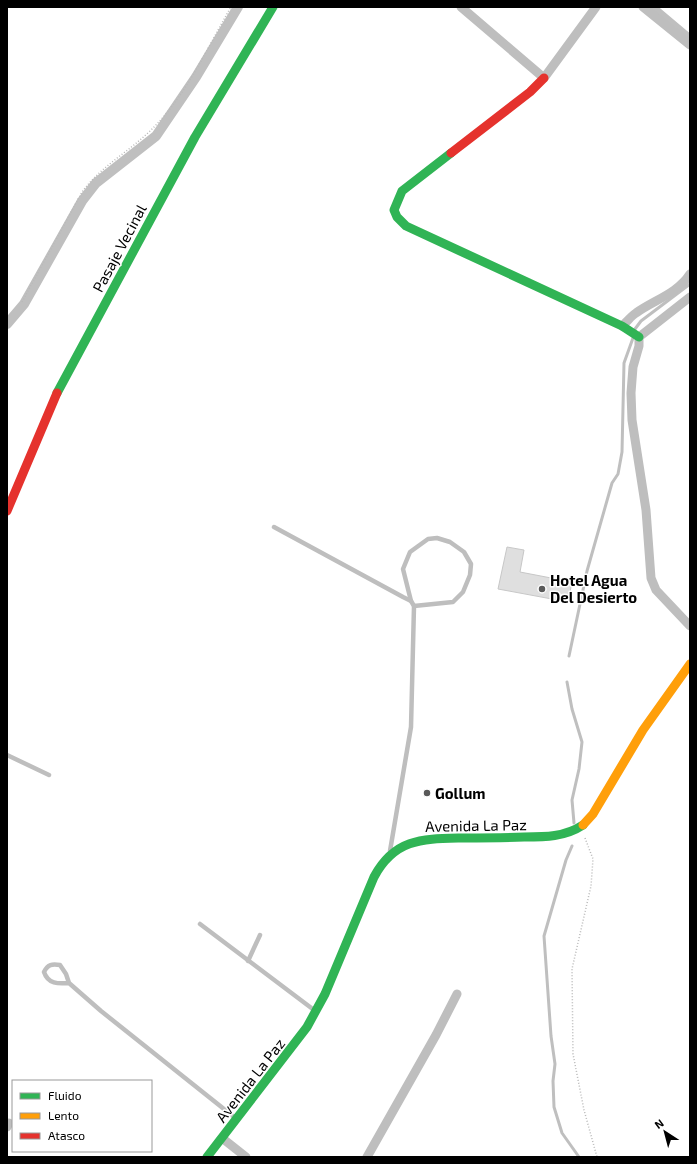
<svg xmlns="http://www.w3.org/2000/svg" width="697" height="1164" font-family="'Exo 2',sans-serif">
	<rect width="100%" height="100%" fill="#fff"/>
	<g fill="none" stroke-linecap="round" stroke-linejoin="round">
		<g stroke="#bfbfbf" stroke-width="3">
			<path d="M 635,329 L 641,321 L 690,284"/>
			<path d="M 569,656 L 587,571 L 612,483 L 618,474 L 622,452 L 624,363 L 633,338"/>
			<path d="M 567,682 L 572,709 L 582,742 L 579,769 L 572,800 L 574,823"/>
			<path d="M 572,846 L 566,860 L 544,936 L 551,1036 L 555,1064 L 553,1081 L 554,1107 L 562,1133 L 579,1157"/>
		</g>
		<g stroke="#bfbfbf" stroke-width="10">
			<path d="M 651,7 L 689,39"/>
			<path d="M 7,324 L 24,304 L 82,201 L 96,183 L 156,136 L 196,77 L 238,7"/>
		</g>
	</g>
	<path fill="#dfdfdf" stroke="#c7c7c7" d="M 507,547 L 524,550 L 520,572 L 572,582 L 568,602 L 498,589 Z"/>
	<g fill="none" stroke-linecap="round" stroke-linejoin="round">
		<g stroke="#b9b9b9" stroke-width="1.5" stroke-dasharray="1 2" stroke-linecap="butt">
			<path d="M 22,302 L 82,192 C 101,166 129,152 152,129 C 186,96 207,48 231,7"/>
			<path d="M 585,838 L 593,859 L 591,886 L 572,969 L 573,1054 L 584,1110 L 597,1157"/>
		</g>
		<g stroke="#bebebe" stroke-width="4.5">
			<path d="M 274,527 L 403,597 L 411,601 L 414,606 L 411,727 L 390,851"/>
			<path d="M 411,601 L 403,569 L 410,552 L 428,539 L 437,538 L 450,542 L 464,552 L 471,564 L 470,575 L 463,592 L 453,602 L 414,606"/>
			<path d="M 7,755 L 49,775"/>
			<path d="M 200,924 L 314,1010"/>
			<path d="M 248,961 L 260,935"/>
			<path d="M 69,983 C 58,984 48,984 44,972 C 48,964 52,964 60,965 L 66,974 L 69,983 L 101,1011 L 234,1117"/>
		</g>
		<g stroke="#bebebe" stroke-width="9">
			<path d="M 461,7 L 544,78 L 596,7"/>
			<path d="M 643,7 L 690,45"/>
			<path d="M 690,297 L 639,337 L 639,346 L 633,367 L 631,393 L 632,420 L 646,510 L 651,578 L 656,590 L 690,626"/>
			<path d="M 622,326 C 627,322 631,316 636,313 C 654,300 677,294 690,274"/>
			<path d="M 7,1127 L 9,1123"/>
			<path d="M 222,1138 L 246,1157"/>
			<path d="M 367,1157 L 436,1035 L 457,994"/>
		</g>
		<g stroke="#30b455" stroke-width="9">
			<path d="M 451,153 L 402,191 L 394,210 L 397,217 L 406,226 L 622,326 L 639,337"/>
			<path d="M 57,393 L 195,137 L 273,7"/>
			<path d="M 207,1157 L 307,1027 L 325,994 L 374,877 C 395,838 423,839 463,838 C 483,838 504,838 524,837 C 545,837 565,837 583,825"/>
		</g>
		<path stroke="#ff9f0a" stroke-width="9" d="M 583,825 L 593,814 L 643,730 L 690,664"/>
		<g stroke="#e5322d" stroke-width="9">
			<path d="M 451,153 L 530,92 L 544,78"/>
			<path d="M 7,511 L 57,393"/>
		</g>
	</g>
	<g fill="#595959" stroke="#fff" stroke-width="1.5">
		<circle cx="542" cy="589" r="4"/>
		<circle cx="427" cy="793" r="4"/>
	</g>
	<g text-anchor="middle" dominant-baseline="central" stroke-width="3" stroke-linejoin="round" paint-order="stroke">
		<g font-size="15" fill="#000" stroke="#fff">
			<text transform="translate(119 248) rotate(-62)">Pasaje Vecinal</text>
			<text transform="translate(476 825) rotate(-1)">Avenida La Paz</text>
			<text transform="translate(250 1080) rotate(-52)">Avenida La Paz</text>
		</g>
		<g font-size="15" font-weight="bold" fill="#000" stroke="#fff" text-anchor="start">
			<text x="550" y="580">Hotel Agua<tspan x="550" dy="17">Del Desierto</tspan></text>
			<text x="435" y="793">Gollum</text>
		</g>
	</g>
	<rect width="697" height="1164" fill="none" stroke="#000000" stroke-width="16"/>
	<rect x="12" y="1080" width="140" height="72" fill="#ffffff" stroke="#999999"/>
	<rect x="20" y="1093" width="20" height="6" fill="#30b455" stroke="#999999"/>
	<text x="48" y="1100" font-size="12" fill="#000000">Fluido</text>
	<rect x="20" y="1113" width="20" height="6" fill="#ff9f0a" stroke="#999999"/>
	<text x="48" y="1120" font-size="12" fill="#000000">Lento</text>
	<rect x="20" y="1133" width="20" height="6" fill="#e5322d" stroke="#999999"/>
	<text x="48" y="1140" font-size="12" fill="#000000">Atasco</text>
	<g transform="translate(665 1132) rotate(324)" stroke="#ffffff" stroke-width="3" paint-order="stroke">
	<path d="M0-3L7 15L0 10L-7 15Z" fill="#000000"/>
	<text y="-6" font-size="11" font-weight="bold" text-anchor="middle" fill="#000000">N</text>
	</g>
</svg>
